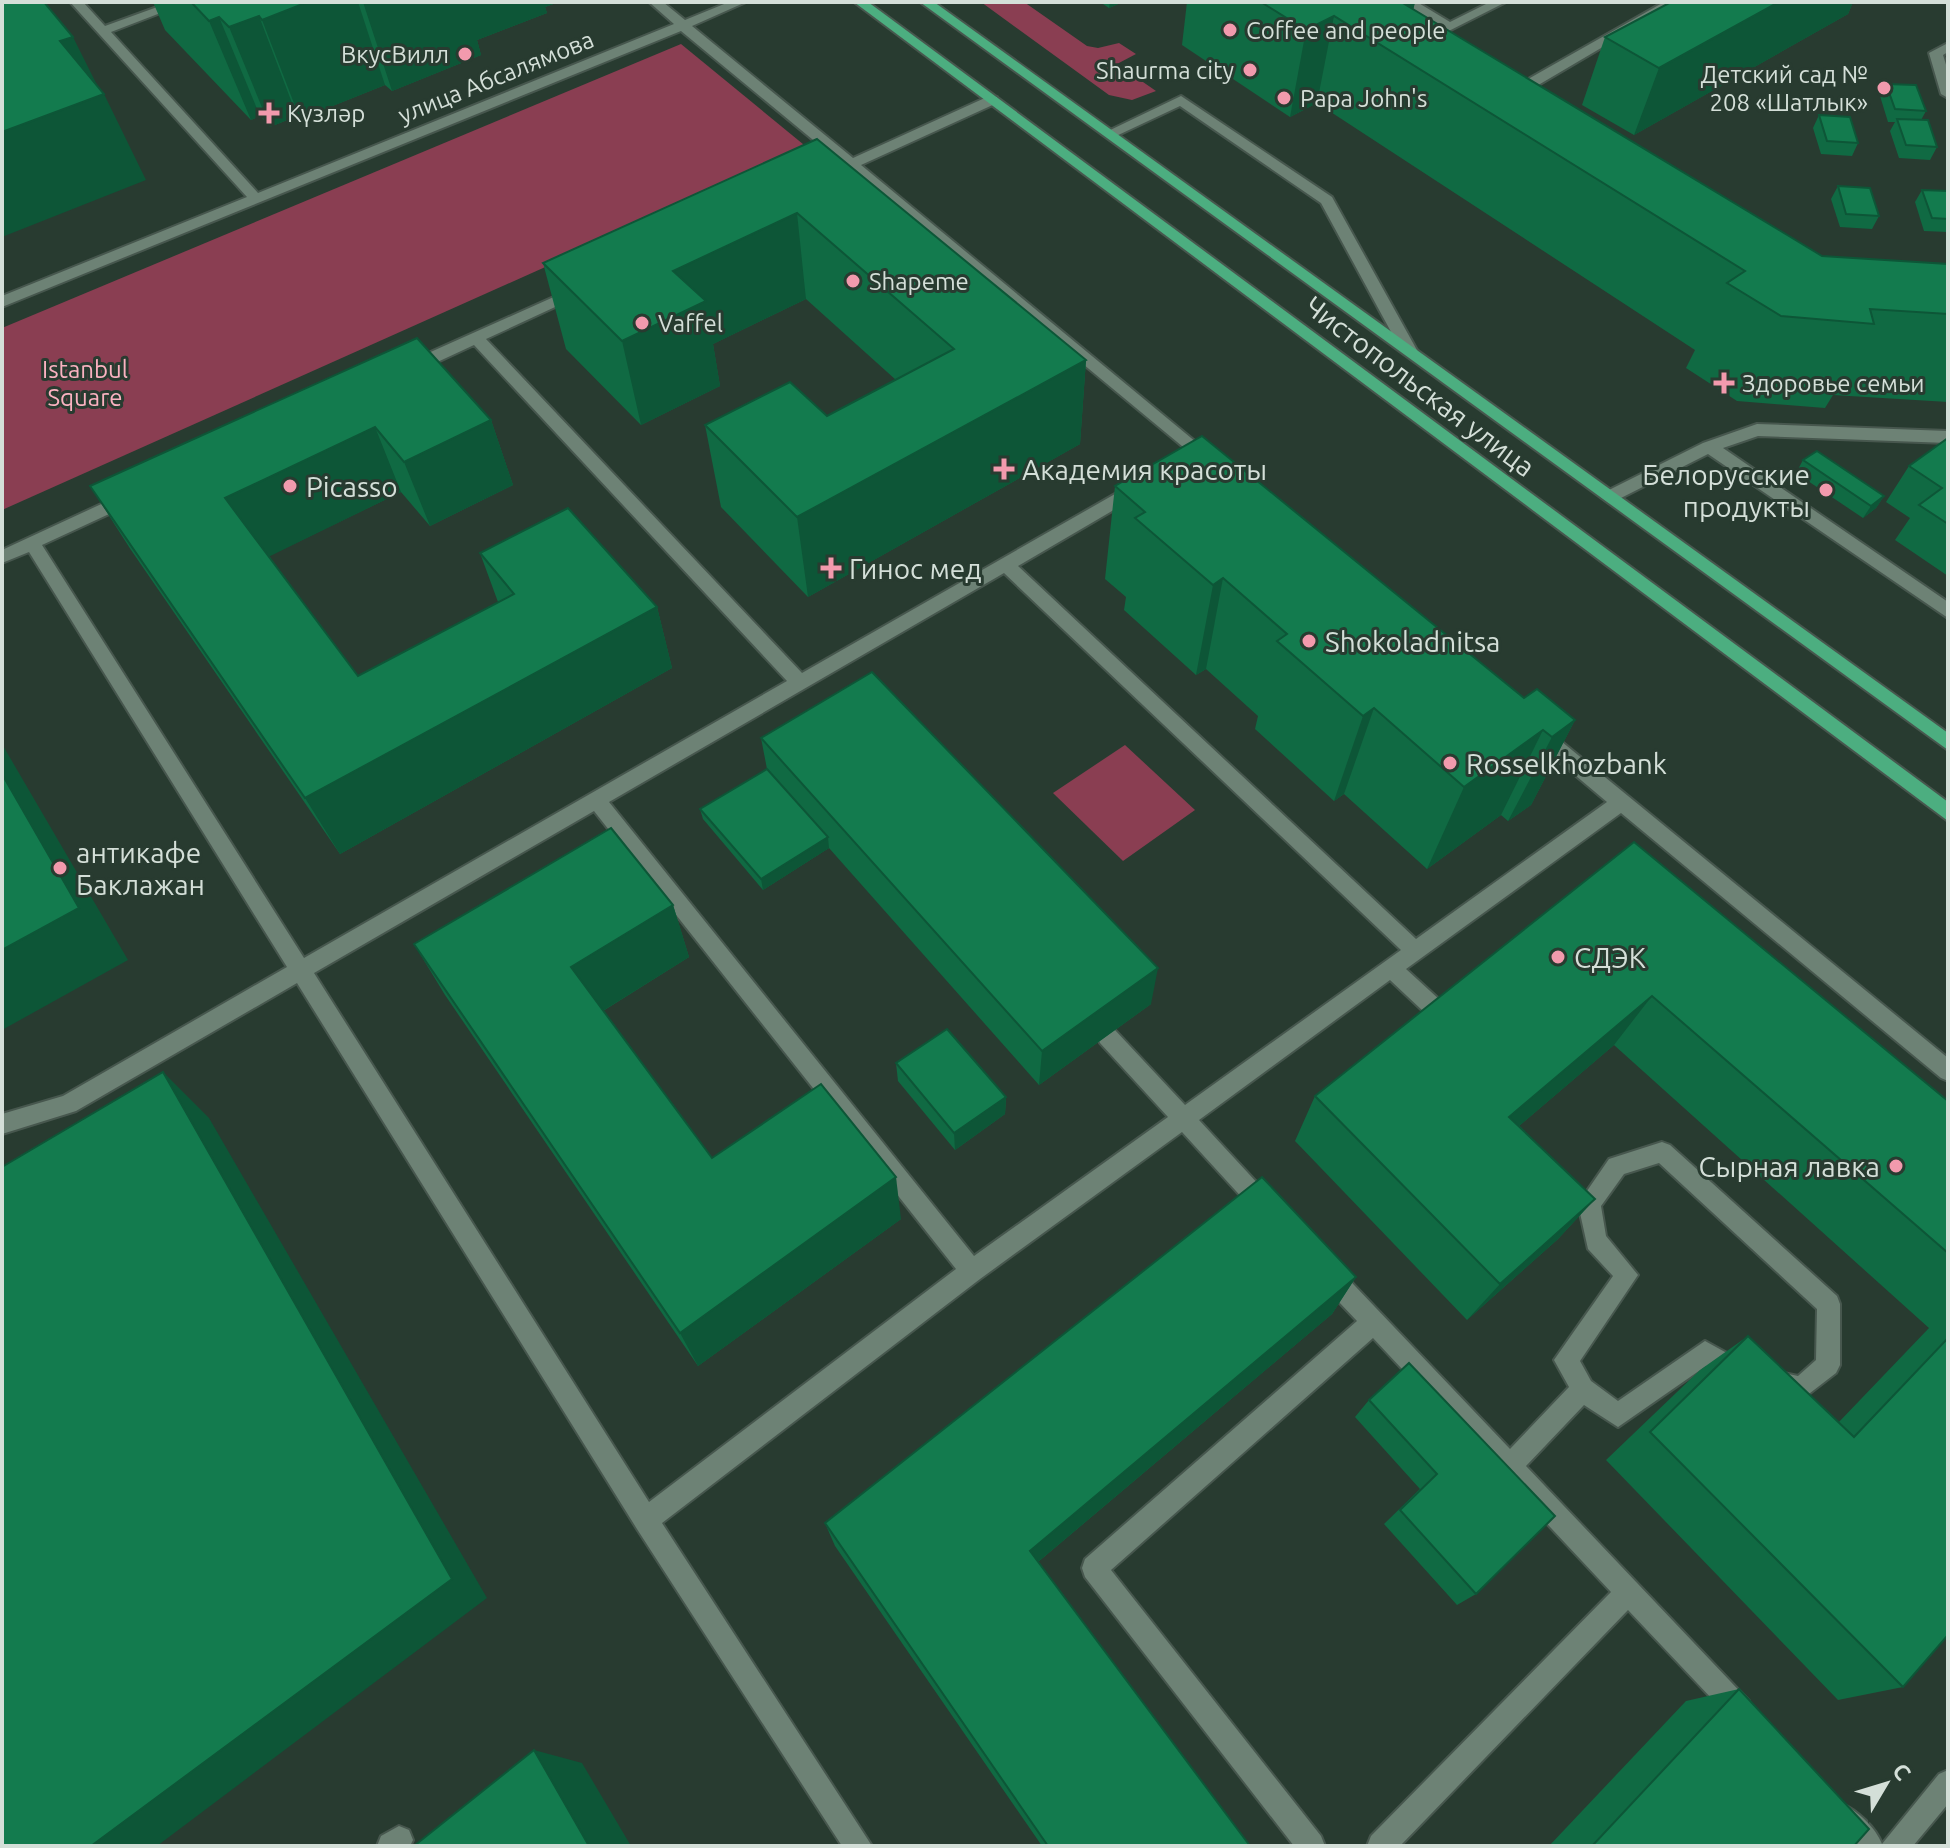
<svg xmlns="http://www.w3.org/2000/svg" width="1950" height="1848" font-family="Ubuntu,sans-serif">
	<rect width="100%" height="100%" fill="#283b30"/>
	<g fill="#8a3e52">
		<path d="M 981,2 L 1024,2 L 1087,46 L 1098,48 L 1119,43 L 1136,54 L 1117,64 L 1156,91 L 1132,100 L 1109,95 Z"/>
		<path d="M 681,44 L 809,149 L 2,510 L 2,328 Z"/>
		<path d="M 1125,745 L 1195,810 L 1123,861 L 1053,793 Z"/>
	</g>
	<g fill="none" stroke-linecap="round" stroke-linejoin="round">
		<g stroke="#47574e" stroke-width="4">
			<g id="minor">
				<path d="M 70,2 L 83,2 L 105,26 L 171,2 L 189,2 L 111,32 L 258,193 L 674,24 L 649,2 L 663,2 L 685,20 L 729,2 L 746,2 L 692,26 L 853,158 L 987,97 L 997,97 L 997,103 L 861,165 L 1208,452 L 1196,462 L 1184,462 L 1182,458 L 1188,451 L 849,170 L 839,170 L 837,167 L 841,163 L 681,31 L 2,307 L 2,296 L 247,197 Z"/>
				<path d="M 1402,2 L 1417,2 L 1450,22 L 1490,2 L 1506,2 L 1421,45 L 1414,41 L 1416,38 L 1440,27 Z"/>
				<path d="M 1664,2 L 1679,2 L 1540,84 L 1517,101 L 1505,98 L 1530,78 Z"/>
				<path d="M 1948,43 L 1948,52 L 1943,55 L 1948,71 L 1948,98 L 1941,94 L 1929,53 Z"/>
				<path d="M 1181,96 L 1332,197 L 1418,352 L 1416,356 L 1410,357 L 1402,352 L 1321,203 L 1180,106 L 1114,137 L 1102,134 Z"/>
				<path d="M 576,287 L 581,289 L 581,295 L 486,339 L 802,673 L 1129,486 L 1141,486 L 1143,490 L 1141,494 L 1018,566 L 1416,939 L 1607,802 L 1531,738 L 1529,733 L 1538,726 L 1545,728 L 1948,1058 L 1948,1081 L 1941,1078 L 1621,813 L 1406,969 L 1453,1012 L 1456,1019 L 1453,1026 L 1446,1028 L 1439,1026 L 1390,980 L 1199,1120 L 1273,1200 L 1276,1207 L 1273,1214 L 1265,1218 L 1257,1214 L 1182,1132 L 980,1279 L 662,1523 L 872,1846 L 842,1846 L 637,1529 L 297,983 L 76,1111 L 2,1134 L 2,1114 L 63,1096 L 287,967 L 29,552 L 2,563 L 2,550 L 123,494 L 135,494 L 137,498 L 135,502 L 42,545 L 304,958 L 787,681 L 474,345 L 418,371 L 412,372 L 404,367 L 406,363 ZM 1004,573 L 1401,950 L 1185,1105 L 1114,1029 L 1107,1027 L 1100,1029 L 1097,1036 L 1100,1043 L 1168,1117 L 974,1256 L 609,802 ZM 594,811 L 956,1269 L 649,1502 L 314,973 Z"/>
				<path d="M 1757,424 L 1948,431 L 1948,443 L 1758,436 L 1723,448 L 1948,602 L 1948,618 L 1708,454 L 1615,501 L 1609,503 L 1601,497 L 1603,493 L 1703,443 Z"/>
				<path d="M 1662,1142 L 1670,1145 L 1837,1296 L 1840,1304 L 1840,1365 L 1836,1373 L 1801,1400 L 1766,1391 L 1762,1383 L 1766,1375 L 1774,1371 L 1798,1376 L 1816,1360 L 1817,1309 L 1659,1163 L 1624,1174 L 1601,1206 L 1606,1236 L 1638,1275 L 1580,1361 L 1591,1381 L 1618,1401 L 1705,1341 L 1745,1363 L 1749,1371 L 1745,1379 L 1737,1383 L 1706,1366 L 1618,1427 L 1584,1405 L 1526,1466 L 1749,1701 L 1753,1710 L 1749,1719 L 1740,1723 L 1731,1719 L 1628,1610 L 1400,1846 L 1367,1846 L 1371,1836 L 1611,1592 L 1373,1338 L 1111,1570 L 1321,1836 L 1325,1846 L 1294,1846 L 1085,1577 L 1082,1568 L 1085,1559 L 1357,1321 L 1320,1282 L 1317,1274 L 1320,1266 L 1328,1263 L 1336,1266 L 1510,1449 L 1569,1387 L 1554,1360 L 1613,1276 L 1588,1249 L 1578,1204 L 1609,1159 Z"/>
				<path d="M 1948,1770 L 1948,1804 L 1913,1846 L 1851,1846 L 1833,1826 L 1829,1817 L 1833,1808 L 1842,1804 C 1857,1810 1876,1828 1882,1844 L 1939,1774 Z"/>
				<path d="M 399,1826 L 409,1830 L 413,1840 L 410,1846 L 377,1846 L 381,1836 Z"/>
			</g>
		</g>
		<g stroke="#47574e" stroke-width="4">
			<g id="major">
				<path d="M 854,2 L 868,2 L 1948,802 L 1948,821 Z"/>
				<path d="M 920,2 L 934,2 L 1948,733 L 1948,750 Z"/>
			</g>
		</g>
		<use href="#minor" fill="#6d8275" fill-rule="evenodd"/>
		<use href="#major" fill="#4cae80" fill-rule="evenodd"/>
	</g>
	<g fill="#106a43">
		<path d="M 153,2 L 559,2 L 545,7 L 547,13 L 477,40 L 481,55 L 392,91 L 385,85 L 300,119 L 297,116 L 270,127 L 260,116 L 251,120 L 165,30 Z"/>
		<path d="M 1100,2 L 1123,2 L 1109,8 Z"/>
		<path d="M 1187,2 L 1415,2 L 1413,9 L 1822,256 L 1948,264 L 1948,402 L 1833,395 L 1825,408 L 1737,401 L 1686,368 L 1695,350 L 1317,103 L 1290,117 L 1182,45 Z"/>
		<path d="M 1671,2 L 1853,2 L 1848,14 L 1634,135 L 1582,105 L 1605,37 Z"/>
		<path d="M 1886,84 L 1926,111 L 1921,120 L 1937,147 L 1930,160 L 1899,158 L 1890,131 L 1895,122 L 1888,122 L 1880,96 Z"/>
		<path d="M 1819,115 L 1858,143 L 1852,156 L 1821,154 L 1813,128 Z"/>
		<path d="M 817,139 L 1086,360 L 1080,444 L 808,597 L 721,507 L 705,425 L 827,416 L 896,380 L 806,299 L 713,344 L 720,386 L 641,425 L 566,349 L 543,263 Z"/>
		<path d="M 1838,186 L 1879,216 L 1872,229 L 1840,227 L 1831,199 Z"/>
		<path d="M 1922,190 L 1948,191 L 1948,232 L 1924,231 L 1915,202 Z"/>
		<path d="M 417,338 L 491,420 L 513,485 L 430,526 L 401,492 L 269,556 L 358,676 L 498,602 L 480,553 L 657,607 L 672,668 L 340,854 L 131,550 L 90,486 Z"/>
		<path d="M 1948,438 L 1948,576 L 1895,540 L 1910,518 L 1886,502 L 1909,466 Z"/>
		<path d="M 1803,460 L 1884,496 L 1876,508 L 1863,518 L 1796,473 Z"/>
		<path d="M 1115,486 L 1524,698 L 1575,720 L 1531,805 L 1508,821 L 1501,815 L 1427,869 L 1344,794 L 1334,801 L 1255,729 L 1258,716 L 1206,669 L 1196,675 L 1124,610 L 1126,597 L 1105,579 Z"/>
		<path d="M 761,738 L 1151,1004 L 1039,1085 L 829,848 L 763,890 L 703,819 L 700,809 L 767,769 Z"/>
		<path d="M 1634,842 L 1948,1101 L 1948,1635 L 1903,1687 L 1838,1700 L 1606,1460 L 1700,1370 L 1748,1336 L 1838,1423 L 1929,1328 L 1614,1045 L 1519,1126 L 1595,1199 L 1558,1239 L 1467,1320 L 1295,1141 L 1315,1096 Z"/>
		<path d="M 673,905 L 689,957 L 603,1011 L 712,1158 L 901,1219 L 698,1366 L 445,995 L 414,944 Z"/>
		<path d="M 896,1063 L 1006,1097 L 1005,1114 L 955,1150 L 898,1081 Z"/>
		<path d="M 1356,1277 L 1332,1314 L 1038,1562 L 1250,1846 L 1042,1846 L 835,1546 L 825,1523 Z"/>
		<path d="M 1369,1400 L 1555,1516 L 1476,1594 L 1457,1605 L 1384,1524 L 1420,1489 L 1355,1417 Z"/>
		<path d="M 1739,1689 L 1854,1846 L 1549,1846 L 1686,1701 Z"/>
	</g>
	<g fill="#0d5637">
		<path d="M 308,2 L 358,2 L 385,85 L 300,119 L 262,20 Z"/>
		<path d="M 363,2 L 559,2 L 545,7 L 547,13 L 477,40 L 481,55 L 392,91 Z"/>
		<path d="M 1110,2 L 1123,2 L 1109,8 Z"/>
		<path d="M 1341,2 L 1415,2 L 1412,16 Z"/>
		<path d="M 1779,2 L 1853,2 L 1848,14 L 1634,135 L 1659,68 Z"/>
		<path d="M 259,16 L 297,116 L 270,127 L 229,27 Z"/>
		<path d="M 1334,16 L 1317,103 L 1290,117 L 1306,30 Z"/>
		<path d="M 219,17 L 260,116 L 251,120 L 209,21 Z"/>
		<path d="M 73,37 L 102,95 L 104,94 L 146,180 L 2,237 L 2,132 L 60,41 Z"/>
		<path d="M 797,213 L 806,299 L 713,344 L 720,386 L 641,425 L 622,341 L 673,271 Z"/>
		<path d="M 1086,360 L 1080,444 L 808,597 L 797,517 Z"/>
		<path d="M 491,420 L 513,485 L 430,526 L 404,462 Z"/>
		<path d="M 375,427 L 401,492 L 260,561 L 225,498 Z"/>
		<path d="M 1884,496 L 1876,508 L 1863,518 L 1871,506 Z"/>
		<path d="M 1223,578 L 1206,669 L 1196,675 L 1213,585 Z"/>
		<path d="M 657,607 L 672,668 L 340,854 L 305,798 Z"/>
		<path d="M 1374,708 L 1344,794 L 1334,801 L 1363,716 Z"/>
		<path d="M 1575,720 L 1531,805 L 1508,821 L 1552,737 Z"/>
		<path d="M 1543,730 L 1501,815 L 1427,869 L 1464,787 Z"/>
		<path d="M 2,744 L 128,960 L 2,1030 Z"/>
		<path d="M 828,837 L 829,848 L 763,890 L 761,879 Z"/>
		<path d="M 673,905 L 689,957 L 593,1017 L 571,967 Z"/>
		<path d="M 1158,968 L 1151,1004 L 1039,1085 L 1042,1051 Z"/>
		<path d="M 1652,996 L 1614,1045 L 1478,1161 L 1509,1117 Z"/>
		<path d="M 163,1072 L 209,1118 L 487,1598 L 157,1846 L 91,1846 Z"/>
		<path d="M 1006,1097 L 1005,1114 L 955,1150 L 954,1133 Z"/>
		<path d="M 896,1177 L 901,1219 L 698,1366 L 680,1333 Z"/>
		<path d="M 1595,1199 L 1558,1239 L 1467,1320 L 1500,1284 Z"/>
		<path d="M 1356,1277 L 1332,1314 L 1026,1572 L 1030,1551 Z"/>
		<path d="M 534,1750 L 582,1763 L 631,1846 L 589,1846 Z"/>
	</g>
	<g fill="#137b4e" stroke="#0d5637" stroke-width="2">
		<path d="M 2,2 L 44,2 L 73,37 L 60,41 L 104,94 L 2,132 Z"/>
		<path d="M 191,2 L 308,2 L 262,20 L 259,16 L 229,27 L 219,17 L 209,21 Z"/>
		<path d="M 1261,2 L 1401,2 L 1822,256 L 1948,264 L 1948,314 L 1870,309 L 1874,324 L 1781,316 L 1727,283 L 1745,271 L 1334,16 L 1306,30 Z"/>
		<path d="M 1671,2 L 1779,2 L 1659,68 L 1605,37 Z"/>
		<path d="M 1886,84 L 1916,85 L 1926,111 L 1895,109 Z"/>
		<path d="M 1819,115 L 1850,117 L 1858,143 L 1827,141 Z"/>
		<path d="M 1897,119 L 1928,120 L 1937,147 L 1906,145 Z"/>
		<path d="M 817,139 L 1086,360 L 797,517 L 705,425 L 790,382 L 827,416 L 954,349 L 797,213 L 673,271 L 706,301 L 622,341 L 543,263 Z"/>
		<path d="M 1838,186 L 1870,188 L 1879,216 L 1846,214 Z"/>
		<path d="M 1922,190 L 1948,191 L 1948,219 L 1932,218 Z"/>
		<path d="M 417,338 L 491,420 L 404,462 L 375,427 L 225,498 L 358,676 L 514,594 L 480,553 L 568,508 L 657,607 L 305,798 L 90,486 Z"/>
		<path d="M 1202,436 L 1524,698 L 1537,689 L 1575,720 L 1552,737 L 1543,730 L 1464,787 L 1374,708 L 1363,716 L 1277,641 L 1287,634 L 1223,578 L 1213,585 L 1135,518 L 1145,512 L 1115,486 Z"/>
		<path d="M 1948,438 L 1948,524 L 1919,505 L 1942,488 L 1909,466 Z"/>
		<path d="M 1817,451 L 1884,496 L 1871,506 L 1803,460 Z"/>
		<path d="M 872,672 L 1158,968 L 1042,1051 L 761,738 Z"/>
		<path d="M 767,769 L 828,837 L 761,879 L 700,809 Z"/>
		<path d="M 2,774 L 79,908 L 2,950 Z"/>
		<path d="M 611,828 L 673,905 L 571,967 L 712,1158 L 821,1084 L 896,1177 L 680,1333 L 414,944 Z"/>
		<path d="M 1634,842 L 1948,1101 L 1948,1253 L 1652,996 L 1509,1117 L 1595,1199 L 1500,1284 L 1315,1096 Z"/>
		<path d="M 947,1029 L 1006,1097 L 954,1133 L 896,1063 Z"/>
		<path d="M 163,1072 L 452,1579 L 91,1846 L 2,1846 L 2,1167 Z"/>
		<path d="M 1262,1177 L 1356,1277 L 1030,1551 L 1250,1846 L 1048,1846 L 825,1523 Z"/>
		<path d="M 1748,1336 L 1854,1437 L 1948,1338 L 1948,1635 L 1903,1687 L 1650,1432 Z"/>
		<path d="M 1409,1363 L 1555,1516 L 1476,1594 L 1400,1510 L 1437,1474 L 1369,1400 Z"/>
		<path d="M 1739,1689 L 1869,1829 L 1854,1846 L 1592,1846 Z"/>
		<path d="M 534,1750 L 589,1846 L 414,1846 Z"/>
	</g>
	<g fill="#f29aad" stroke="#283b30" stroke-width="3">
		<circle cx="1230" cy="30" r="8"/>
		<circle cx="465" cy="54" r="8"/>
		<circle cx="1250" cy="70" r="8"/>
		<circle cx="1884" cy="88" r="8"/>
		<circle cx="1284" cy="98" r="8"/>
		<path d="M265 101h8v8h8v8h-8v8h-8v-8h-8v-8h8z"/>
		<circle cx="853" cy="281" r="8"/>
		<circle cx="642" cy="323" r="8"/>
		<path d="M1720 371h8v8h8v8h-8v8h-8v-8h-8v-8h8z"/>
		<path d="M1000 457h8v8h8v8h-8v8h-8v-8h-8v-8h8z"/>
		<circle cx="290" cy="486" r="8"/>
		<circle cx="1826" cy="490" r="8"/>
		<path d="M827 556h8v8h8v8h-8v8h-8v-8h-8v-8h8z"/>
		<circle cx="1309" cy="641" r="8"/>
		<circle cx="1450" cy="763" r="8"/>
		<circle cx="60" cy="868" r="8"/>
		<circle cx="1558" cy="957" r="8"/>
		<circle cx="1896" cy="1166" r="8"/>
	</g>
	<g text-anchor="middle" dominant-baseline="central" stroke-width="6" stroke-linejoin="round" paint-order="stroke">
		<g font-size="24" fill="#d4dfd8" stroke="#283b30" text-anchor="start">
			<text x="1246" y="30">Coffee and people</text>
			<text x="449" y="54" text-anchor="end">ВкусВилл</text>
			<text x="1234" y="70" text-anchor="end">Shaurma city</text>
			<text x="1868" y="74" text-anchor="end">Детский сад №<tspan x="1868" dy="28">208 «Шатлык»</tspan></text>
			<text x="1300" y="98">Papa John's</text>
			<text x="287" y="113">Күзләр</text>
			<text x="869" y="281">Shapeme</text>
			<text x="658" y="323">Vaffel</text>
			<text x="1742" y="383">Здоровье семьи</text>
		</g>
		<g font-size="24" fill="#d4dfd8" stroke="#283b30">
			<text transform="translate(496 77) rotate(-22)">улица Абсалямова</text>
		</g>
		<g font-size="24" fill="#fbb2c1" stroke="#283b30">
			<text x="85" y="369">Istanbul<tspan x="85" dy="28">Square</tspan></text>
		</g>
		<g font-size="28" fill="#d4dfd8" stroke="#283b30">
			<text transform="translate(1420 386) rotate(37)">Чистопольская улица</text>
		</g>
		<g font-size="28" fill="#d4dfd8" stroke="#283b30" text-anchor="start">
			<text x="1022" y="469">Академия красоты</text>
			<text x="1810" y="474" text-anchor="end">Белорусские<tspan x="1810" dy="32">продукты</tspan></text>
			<text x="306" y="486">Picasso</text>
			<text x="849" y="568">Гинос мед</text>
			<text x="1325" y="641">Shokoladnitsa</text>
			<text x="1466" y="763">Rosselkhozbank</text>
			<text x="76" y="852">антикафе<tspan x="76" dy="32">Баклажан</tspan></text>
			<text x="1574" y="957">СДЭК</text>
			<text x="1880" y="1166" text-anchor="end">Сырная лавка</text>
		</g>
	</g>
	<rect width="1950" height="1848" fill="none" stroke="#d4dfd8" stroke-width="8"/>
	<g transform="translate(1886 1784) rotate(52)" stroke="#283b30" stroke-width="6" paint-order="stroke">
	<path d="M0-6L14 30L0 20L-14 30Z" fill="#d4dfd8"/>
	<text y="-12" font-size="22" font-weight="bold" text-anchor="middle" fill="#d4dfd8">С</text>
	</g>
</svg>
